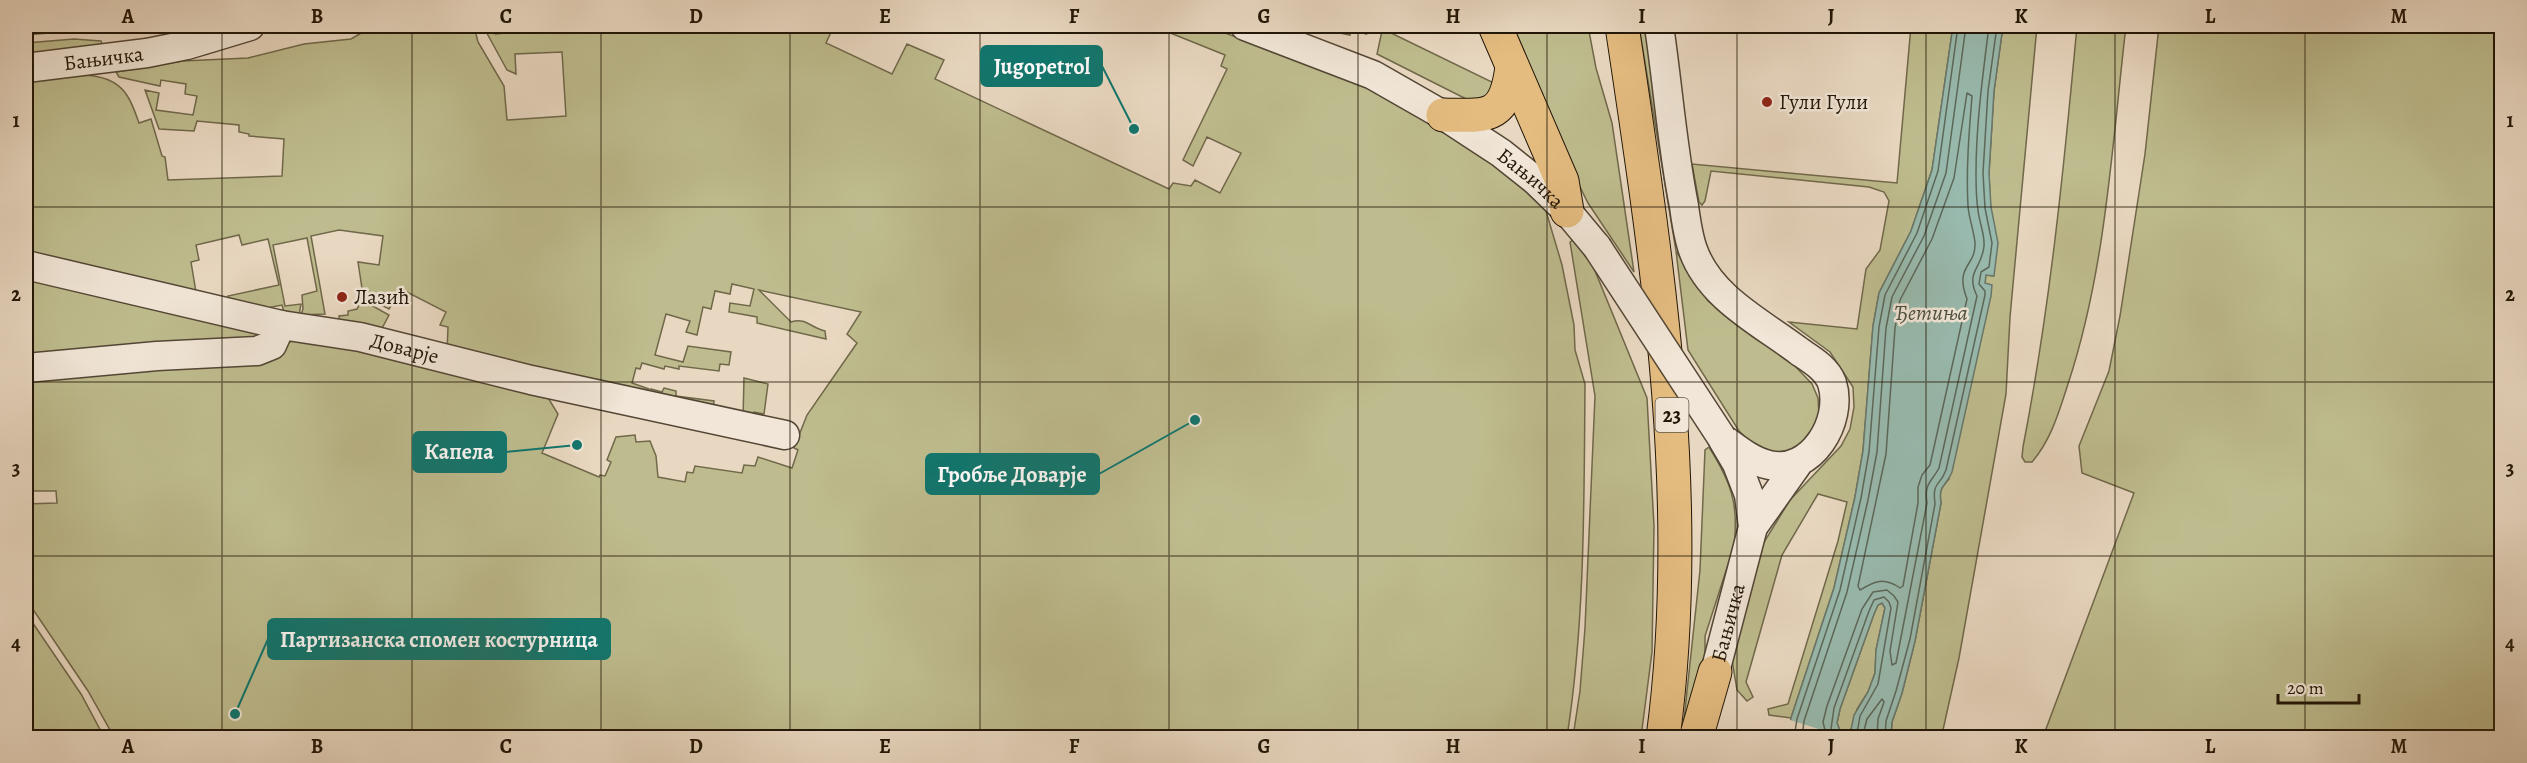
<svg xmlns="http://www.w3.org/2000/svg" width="2527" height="763" font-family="Alegreya,serif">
	<rect width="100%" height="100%" fill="#e9d8c1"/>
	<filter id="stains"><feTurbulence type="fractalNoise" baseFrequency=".00333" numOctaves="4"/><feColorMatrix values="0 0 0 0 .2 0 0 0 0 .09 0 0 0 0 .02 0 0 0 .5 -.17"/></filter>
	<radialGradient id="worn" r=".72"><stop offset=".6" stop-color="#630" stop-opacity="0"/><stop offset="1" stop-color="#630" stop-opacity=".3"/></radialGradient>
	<g fill="#bebc8e" stroke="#70684a" stroke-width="1.5">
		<path d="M 26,26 L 106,26 L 109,28 L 26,35 Z"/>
		<path d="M 373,26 L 474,26 L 478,42 L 504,86 L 507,120 L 566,116 L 562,52 L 515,54 L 516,74 L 507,70 L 483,26 L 491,26 L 492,33 L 496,34 L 567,26 L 834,26 L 826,43 L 892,74 L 907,44 L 944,60 L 935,79 L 1169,189 L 1173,183 L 1191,186 L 1195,180 L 1220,193 L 1241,153 L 1207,137 L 1193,166 L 1183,160 L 1227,69 L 1221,66 L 1225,55 L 1153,26 L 1206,26 L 1334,73 L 1368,87 L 1441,129 L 1503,171 L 1540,203 L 1546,211 L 1562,265 L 1574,325 L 1575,350 L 1585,384 C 1584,502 1585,621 1567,737 L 114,737 L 88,691 L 26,599 L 26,504 L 57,503 L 56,491 L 26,491 L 26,375 L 288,343 L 302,336 L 545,393 L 558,414 L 542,453 L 599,477 L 600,475 L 605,476 L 611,462 L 607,460 L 616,437 L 635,435 L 636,442 L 650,441 L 656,456 L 658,477 L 685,482 L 687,472 L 693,473 L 695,466 L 742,473 L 744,465 L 755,466 L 758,457 L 792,468 L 798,450 L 794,448 L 807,415 L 857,343 L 847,334 L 861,312 L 759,290 L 791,322 C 806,317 811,328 825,331 L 826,339 L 757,323 L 757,317 L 729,312 L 730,303 L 750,306 L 754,289 L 732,284 L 730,294 L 715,291 L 711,309 L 703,307 L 697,335 L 686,332 L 690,321 L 666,314 L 655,355 L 683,362 L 688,346 L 731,352 L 729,365 L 720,364 L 719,371 L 679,366 L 679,369 L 665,366 L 664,369 L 642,363 L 640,369 L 636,368 L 632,383 L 649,389 L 646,398 L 447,352 L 448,327 L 440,325 L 446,312 L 401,289 L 389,309 L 363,295 L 358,262 L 379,265 L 383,236 L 339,230 L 311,236 L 325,314 L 301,315 L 303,309 L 302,295 L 317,291 L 307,238 L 273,245 L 285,306 L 301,304 L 299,315 L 285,315 L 282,305 L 256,310 L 230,305 L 228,296 L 279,285 L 268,239 L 242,245 L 239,235 L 196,245 L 199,260 L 191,262 L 197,298 L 26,259 L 26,81 C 56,78 108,63 128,97 C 133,105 136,115 139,123 L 151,119 L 162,156 L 165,157 L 168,180 L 282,176 L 284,139 L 249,136 L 249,134 L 239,132 L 239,125 L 197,121 L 194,131 L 159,129 L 145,90 L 159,93 L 156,110 L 193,115 L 197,96 L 185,94 L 186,84 L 161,80 L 160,86 L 119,77 L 116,72 L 182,61 L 248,58 L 304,44 L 351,39 Z"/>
		<path d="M 1306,26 L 1352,26 L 1350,35 Z"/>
		<path d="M 1383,26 L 1390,26 L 1389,32 L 1496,84 L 1482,107 L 1377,54 Z"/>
		<path d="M 1508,26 L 1588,26 L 1596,68 L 1612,123 L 1634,272 L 1588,203 L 1562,151 Z"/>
		<path d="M 1639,26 L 1645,26 L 1676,251 L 1708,301 L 1794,365 L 1812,384 L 1818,398 L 1819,414 L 1813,428 L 1796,450 L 1778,454 L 1755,446 L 1739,431 L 1688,350 L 1676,251 Z"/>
		<path d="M 1911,26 L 1953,26 L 1932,170 L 1911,231 L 1879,293 L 1873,326 L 1863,451 L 1855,497 L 1834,588 L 1791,718 L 1769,715 L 1768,709 L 1788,704 L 1838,541 L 1847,502 L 1818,494 L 1782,555 L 1746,682 L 1753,697 L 1747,701 L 1737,690 L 1732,660 L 1761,547 L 1790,500 L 1841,446 L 1850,429 L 1854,407 L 1853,387 L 1830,352 L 1789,322 L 1857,329 L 1866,269 L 1880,250 L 1889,201 L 1884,192 L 1869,187 L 1711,171 L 1705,201 L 1702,205 L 1699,202 L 1692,164 L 1897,183 Z"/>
		<path d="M 2003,26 L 2037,26 L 2010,317 L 2006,394 L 1959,658 L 1943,730 L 1938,737 L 1891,738 L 1892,722 L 1902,693 L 1915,641 L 1941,503 C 1939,491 1941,488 1949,479 L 1986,275 L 1993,276 L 1989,173 L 1994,91 Z"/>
		<path d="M 2077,26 L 2126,26 C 2112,145 2106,269 2068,384 C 2059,412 2051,440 2032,462 L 2025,462 L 2022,457 L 2023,447 C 2050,308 2064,167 2077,26 Z"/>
		<path d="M 2159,26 L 2501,26 L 2501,737 L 2043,737 L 2134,493 L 2082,473 L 2079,446 L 2109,371 L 2120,316 L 2145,154 Z"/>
		<path d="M 74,39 L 101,41 L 103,46 L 26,55 L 26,43 Z"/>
		<path d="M 1573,240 L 1593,266 L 1647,398 L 1654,526 L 1652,652 L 1641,737 L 1573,737 L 1580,691 L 1585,628 L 1595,396 L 1570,242 Z"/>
		<path d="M 26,272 L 253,324 L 264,338 L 26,356 Z"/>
		<path d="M 362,300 L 389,315 L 379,334 L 340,327 L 339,316 L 348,315 L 348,311 L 357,309 Z"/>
		<path d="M 744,378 L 768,384 L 764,414 L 754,412 L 752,415 L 743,419 Z"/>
		<path d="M 664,388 L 676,391 L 676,396 L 714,401 L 713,413 L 649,399 L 651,389 L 662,392 Z"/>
		<path d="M 1709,447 C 1731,482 1739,504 1734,546 L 1705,636 L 1705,664 L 1682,738 L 1700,570 L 1705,450 Z"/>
		<path d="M 1882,603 L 1885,608 L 1876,650 L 1875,673 L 1868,692 L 1857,709 L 1853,726 L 1848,733 L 1841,733 L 1837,723 L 1840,709 L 1874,614 L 1878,605 Z"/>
		<path d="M 26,613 L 81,694 L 104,737 L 26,737 Z"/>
	</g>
	<path fill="#98baae" stroke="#68786b" stroke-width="1.5" fill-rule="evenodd" d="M 1953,26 L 2003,26 L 1994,91 L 1989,173 L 1991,207 L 1998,243 L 1994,276 L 1986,275 L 1985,283 L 1992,285 L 1991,296 L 1952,472 C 1946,487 1938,484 1941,503 L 1915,641 L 1902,693 L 1892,722 L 1891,737 L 1788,738 L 1791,718 L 1834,588 L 1855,497 L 1863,451 L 1873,326 L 1879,293 L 1911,231 L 1932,170 ZM 1882,603 L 1885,608 L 1876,650 L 1875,673 L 1868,692 L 1854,715 L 1851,730 L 1841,733 L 1837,723 L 1840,709 L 1874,614 L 1878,605 Z"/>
	<path fill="#e9d8c1" d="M 1787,719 L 1844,737 L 1785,738 Z"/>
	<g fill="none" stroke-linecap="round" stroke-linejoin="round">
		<g stroke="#5c685a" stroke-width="1.5">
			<path d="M 1967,93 L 1972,96 C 1969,133 1966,169 1968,206 C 1969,219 1974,231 1975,243 C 1976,267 1954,265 1967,299 L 1930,465 L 1922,475 L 1918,487 L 1918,503 L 1903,586 L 1900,588 C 1884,577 1875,581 1860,590 L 1858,586 L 1886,454 L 1895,328 L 1900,300 L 1932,239 L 1954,178 Z"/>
			<path d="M 1794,738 L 1797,719 L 1840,590 L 1861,498 L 1869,452 L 1879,327 L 1885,295 L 1917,233 L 1938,171 L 1958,26"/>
			<path d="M 1802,738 L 1804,721 L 1847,592 L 1868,500 L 1877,452 L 1886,328 L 1892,297 L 1924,236 L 1946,173 L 1966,26"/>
			<path d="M 1827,738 L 1823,722 L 1827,706 L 1862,609 L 1873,592 L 1887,590 L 1894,596 L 1898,602 L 1890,651 L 1892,665 L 1896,663 L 1927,503 C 1924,483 1931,483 1939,468 L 1977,296 C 1965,271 1982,269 1984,246 C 1985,234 1979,222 1978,210 C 1976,198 1976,185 1976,173 C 1976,124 1983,74 1989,26"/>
			<path d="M 1837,738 L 1831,729 L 1834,708 L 1869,611 L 1874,600 L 1884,597 L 1889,602 L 1891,608 L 1878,684 L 1860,716 L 1858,728 L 1852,738"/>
			<path d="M 1862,738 L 1867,719 L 1882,699 L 1884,702 L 1878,719 L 1877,738"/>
			<path d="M 1885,738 L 1886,721 L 1896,691 L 1910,639 L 1935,504 C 1932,480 1940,487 1946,470 L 1985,295 L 1985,291 L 1979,284 L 1981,272 L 1989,267 L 1992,243 L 1985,208 L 1983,173 L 1988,91 L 1997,26"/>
		</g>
		<g stroke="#534635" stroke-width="31">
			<g id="minor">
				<path id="s1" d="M 1245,26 L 1373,75 L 1443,115 L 1501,153 L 1535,180 L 1567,211 L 1597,247"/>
				<path d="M 1659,26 C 1668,86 1672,146 1684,206 C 1686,221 1688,236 1693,250 C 1710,298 1762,323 1800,352 C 1812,360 1827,369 1832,383 C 1844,421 1811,475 1769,465 C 1751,461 1736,448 1722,438"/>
				<path id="s2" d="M 26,68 L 147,53 L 187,45 L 250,26"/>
				<path id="s3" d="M 26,265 L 281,325 L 360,337 L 531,380 L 785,435"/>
				<path d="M 26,368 L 157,356 L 257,351 L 272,345 L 281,325"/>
				<path d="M 1753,527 L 1797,465"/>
				<path id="s4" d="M 1715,672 L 1753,527 L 1749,495 L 1737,464 L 1724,442"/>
			</g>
		</g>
		<g stroke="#211506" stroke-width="35">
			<g id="major">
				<path d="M 1495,26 L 1562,181 L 1567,211"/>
				<path d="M 1622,26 C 1657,261 1695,499 1663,738"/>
				<path d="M 1443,115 C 1489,116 1505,119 1512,67"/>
				<path d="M 1696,738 L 1715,672"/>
			</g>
		</g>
		<use href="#minor" stroke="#f1e6d7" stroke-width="28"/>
		<use href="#major" stroke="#e4bc80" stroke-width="33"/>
		<g stroke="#211506" stroke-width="7">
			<path id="rail" d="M 1366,31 L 1368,26"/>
		</g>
		<use href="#rail" stroke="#f1e6d7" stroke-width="4.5" stroke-dasharray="14" stroke-linecap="butt"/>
		<g stroke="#534635" stroke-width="31" stroke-linecap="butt">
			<path id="minor-bridge" d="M 1597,247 L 1722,438"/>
		</g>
		<use href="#minor-bridge" stroke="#f1e6d7" stroke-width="28"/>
	</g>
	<path fill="none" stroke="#211506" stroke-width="1.5" stroke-opacity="0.55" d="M 222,26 L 222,738M 412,26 L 412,738M 601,26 L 601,738M 790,26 L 790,738M 980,26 L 980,738M 1169,26 L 1169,738M 1358,26 L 1358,738M 1547,26 L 1547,738M 1737,26 L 1737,738M 1926,26 L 1926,738M 2115,26 L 2115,738M 2305,26 L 2305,738M 26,207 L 2502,207M 26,382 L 2502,382M 26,556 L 2502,556"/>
	<g fill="#8f2418" stroke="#f1e6d7" stroke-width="2">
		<circle cx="1767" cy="102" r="6"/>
		<circle cx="342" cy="297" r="6"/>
	</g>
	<g text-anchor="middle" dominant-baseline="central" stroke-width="5" stroke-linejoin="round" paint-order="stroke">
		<rect fill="#f1e6d7" stroke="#5f5445" stroke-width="1.5" x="1655.5" y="398" width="33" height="34" rx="4.5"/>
		<g font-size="20" font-weight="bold" fill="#211506">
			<text x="1672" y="415">23</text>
		</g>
		<g font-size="21" fill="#211506" stroke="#f1e6d7">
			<text stroke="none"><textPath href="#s2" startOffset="78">Бањичка</textPath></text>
			<text stroke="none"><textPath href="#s1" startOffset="326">Бањичка</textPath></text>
			<text stroke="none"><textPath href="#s3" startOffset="388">Доварје</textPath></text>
			<text stroke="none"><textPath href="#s4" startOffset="51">Бањичка</textPath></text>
		</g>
		<g font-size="21" fill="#211506" stroke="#f1e6d7" text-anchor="start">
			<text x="1779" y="102">Гули Гули</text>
			<text x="354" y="297">Лазић</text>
		</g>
		<g font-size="22" font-style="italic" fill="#4b4f41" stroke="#f1e6d7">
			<text x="1931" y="313">Ђетиња</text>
		</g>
	</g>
	<path fill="none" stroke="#0f766e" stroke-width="2" d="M1134 129L1102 66M577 445L506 452M1195 420L1099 474M235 714L268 639"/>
	<g fill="#0f766e" stroke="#f1e6d7" stroke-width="2">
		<circle cx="1134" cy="129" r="6"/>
		<circle cx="577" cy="445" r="6"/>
		<circle cx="1195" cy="420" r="6"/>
		<circle cx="235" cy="714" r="6"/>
	</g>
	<g fill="#0f766e" stroke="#0f766e" stroke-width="2">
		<rect x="981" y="46" width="121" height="40" rx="6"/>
		<rect x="413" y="432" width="93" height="40" rx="6"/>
		<rect x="926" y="454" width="173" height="40" rx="6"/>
		<rect x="268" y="619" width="342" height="40" rx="6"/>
	</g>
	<g font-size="22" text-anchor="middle" font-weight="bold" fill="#fff">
		<text x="1042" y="74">Jugopetrol</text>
		<text x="459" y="459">Капела</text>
		<text x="1012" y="482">Гробље Доварје</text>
		<text x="439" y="647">Партизанска спомен костурница</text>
	</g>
	<rect width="2527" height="763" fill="none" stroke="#e9d8c1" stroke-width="66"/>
	<path d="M2278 694v9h81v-9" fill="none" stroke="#211506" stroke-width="3"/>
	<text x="2287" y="694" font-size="18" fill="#211506" stroke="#f1e6d7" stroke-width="4.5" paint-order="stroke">20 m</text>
	<rect x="33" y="33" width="2461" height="697" fill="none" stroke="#211506" stroke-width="2"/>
	<g font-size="20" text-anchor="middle" font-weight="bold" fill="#211506">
		<text x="128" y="23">A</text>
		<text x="317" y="23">B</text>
		<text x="506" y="23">C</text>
		<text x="696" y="23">D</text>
		<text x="885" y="23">E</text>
		<text x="1074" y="23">F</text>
		<text x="1264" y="23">G</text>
		<text x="1453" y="23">H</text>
		<text x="1642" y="23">I</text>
		<text x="1831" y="23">J</text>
		<text x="2021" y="23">K</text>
		<text x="2210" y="23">L</text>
		<text x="2399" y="23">M</text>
		<text x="16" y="127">1</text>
		<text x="2510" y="127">1</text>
		<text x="16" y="301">2</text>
		<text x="2510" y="301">2</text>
		<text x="16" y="475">3</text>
		<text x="2510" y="475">3</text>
		<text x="16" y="650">4</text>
		<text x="2510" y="650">4</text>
		<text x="128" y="753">A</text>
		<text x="317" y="753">B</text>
		<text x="506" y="753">C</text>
		<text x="696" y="753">D</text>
		<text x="885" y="753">E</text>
		<text x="1074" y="753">F</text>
		<text x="1264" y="753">G</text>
		<text x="1453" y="753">H</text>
		<text x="1642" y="753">I</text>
		<text x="1831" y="753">J</text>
		<text x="2021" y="753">K</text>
		<text x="2210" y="753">L</text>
		<text x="2399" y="753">M</text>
	</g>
	<rect width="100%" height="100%" filter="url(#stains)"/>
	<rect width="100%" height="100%" fill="url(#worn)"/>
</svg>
